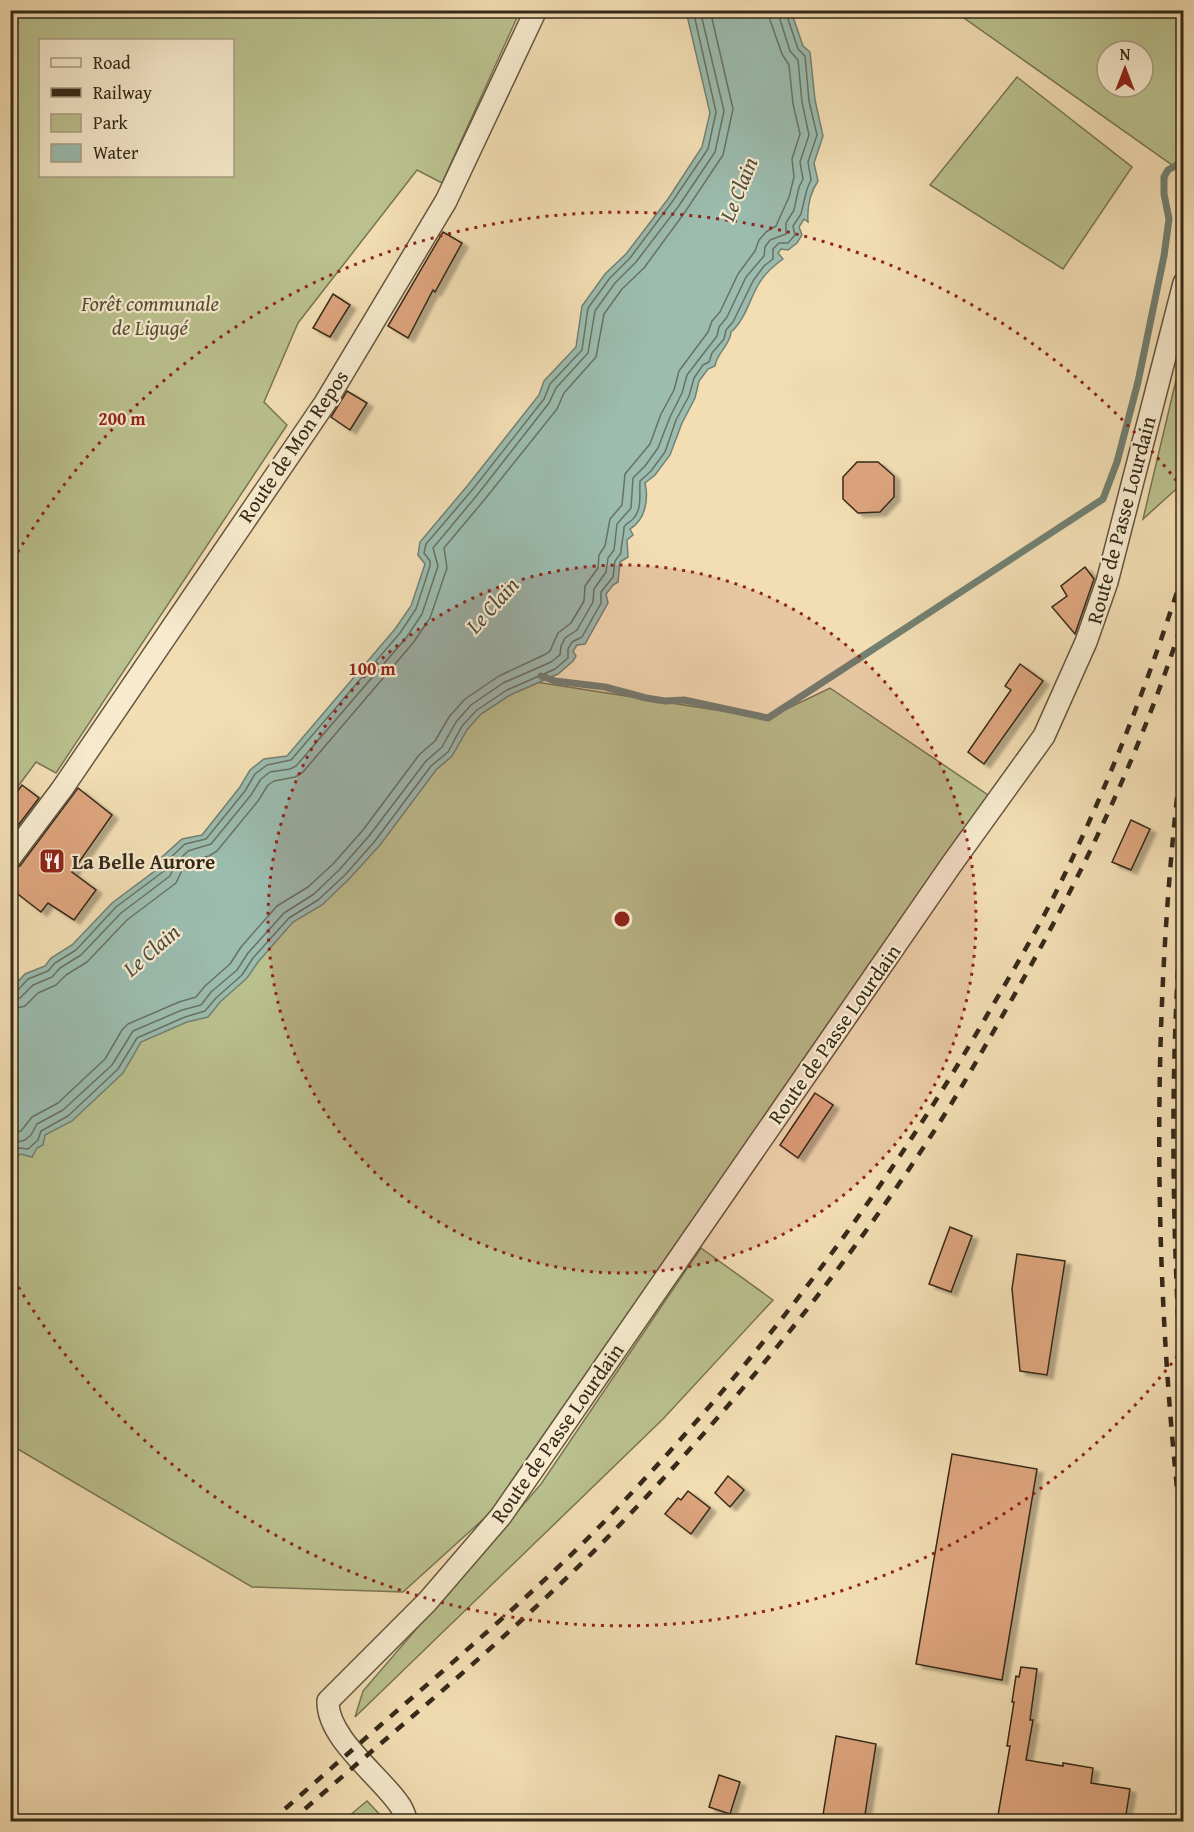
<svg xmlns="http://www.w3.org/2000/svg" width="1194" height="1832" font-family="'Gentium Book Plus',serif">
	<defs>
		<filter id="shadow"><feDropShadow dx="6" dy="4" stdDeviation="1.5" flood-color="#0004"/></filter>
	</defs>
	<rect width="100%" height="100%" fill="#f3deb4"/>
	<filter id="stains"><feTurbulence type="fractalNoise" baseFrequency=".00333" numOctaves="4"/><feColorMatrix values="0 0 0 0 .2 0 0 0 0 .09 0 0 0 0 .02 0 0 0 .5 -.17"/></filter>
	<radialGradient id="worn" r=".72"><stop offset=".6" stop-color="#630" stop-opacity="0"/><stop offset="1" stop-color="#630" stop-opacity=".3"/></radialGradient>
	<g fill="#bac18e" stroke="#787554" stroke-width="1.5" fill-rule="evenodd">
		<path d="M 11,10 L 520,11 L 442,183 L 417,170 L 298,323 L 264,402 L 287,425 L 56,773 L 36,762 L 11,796 ZM 232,40 L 232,176 L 40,176 L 40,40 Z"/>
		<path d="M 954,11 L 1183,11 L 1183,161 L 1175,167 ZM 1107,51 L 1143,51 L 1143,87 L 1107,87 Z"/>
		<path d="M 1017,77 L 1132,167 L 1063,269 L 930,185 Z"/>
		<path d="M 1183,351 L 1183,483 L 1143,519 Z"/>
		<path d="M 466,668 L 536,682 L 768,718 L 830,688 L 988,795 L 489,1514 L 403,1592 L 252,1587 L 11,1445 L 11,1115 Z"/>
		<path d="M 701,1248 L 773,1300 L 663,1419 L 355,1717 L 363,1691 L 541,1484 Z"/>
		<path d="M 367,1801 L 386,1821 L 343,1821 Z"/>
	</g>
	<path fill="#9bbcaf" stroke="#728173" stroke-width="1.5" d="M 686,11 L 791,11 L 803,46 L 810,52 L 815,100 L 823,136 L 814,163 L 818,181 C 810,193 807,208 808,222 L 804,219 L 799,227 L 802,235 L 797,243 L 788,250 L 781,249 L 778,253 L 783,259 C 772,267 763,275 757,287 C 749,302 744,321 731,332 C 730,346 717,352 715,366 L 708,369 L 699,381 L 695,398 L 682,423 L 670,455 L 655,475 L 645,483 C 649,500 645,520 630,529 L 633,535 L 627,540 L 628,557 L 620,562 L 618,582 L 613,585 L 606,594 L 608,603 L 585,644 L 577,645 L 573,651 L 576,656 L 573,661 L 558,674 L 510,695 L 481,714 L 467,730 L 452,756 L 436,770 L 380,845 L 349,879 L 322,905 L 293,922 L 258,962 L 247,978 L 220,1002 L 208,1017 L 187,1022 L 141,1042 L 123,1073 L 72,1121 L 45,1135 L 43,1145 L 37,1148 L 32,1157 L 21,1154 L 11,1159 L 11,989 L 25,974 L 45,966 L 51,958 L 72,945 L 112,903 L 160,867 L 162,857 L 182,839 L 202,835 L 240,787 L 250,770 L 264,759 L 287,756 L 395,629 L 411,606 L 425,564 L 418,555 L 420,542 L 468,485 L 539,395 L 544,381 L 576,347 L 582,306 L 605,274 L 626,254 L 668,199 L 702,147 L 710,113 Z"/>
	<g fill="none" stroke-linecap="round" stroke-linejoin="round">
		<g stroke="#687264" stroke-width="1.5">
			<path d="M 10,993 L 16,992 L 28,979 L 48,971 L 55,963 L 76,950 L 116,907 L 164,871 L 168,860 L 185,844 L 206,839 L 245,791 L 255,774 L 267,765 L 291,760 L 400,633 L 416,609 L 430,566 L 430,561 L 424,553 L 426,544 L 473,489 L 544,399 L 550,384 L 582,350 L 588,308 L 610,278 L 630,258 L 672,202 L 708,149 L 716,112 L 693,10"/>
			<path d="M 10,1001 L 20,998 L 33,985 L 52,977 L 60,968 L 81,955 L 121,913 L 170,876 L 175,864 L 188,851 L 211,844 L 251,795 L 261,779 L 270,772 L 290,769 L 296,766 L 406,638 L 422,614 L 438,566 L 433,548 L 478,494 L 549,403 L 556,388 L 588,353 L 595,311 L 615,283 L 636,262 L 678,207 L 715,152 L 724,111 L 700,10"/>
			<path d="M 10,1010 L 25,1006 L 38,993 L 56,985 L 66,975 L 87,962 L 127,920 L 176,883 L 183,868 L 192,860 L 209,856 L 217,851 L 258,801 L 268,785 L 274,781 L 295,777 L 303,772 L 413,643 L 430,618 L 447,568 L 444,548 L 485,499 L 557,409 L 564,393 L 596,357 L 604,314 L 622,289 L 644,268 L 685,212 L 723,155 L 733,109 L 710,10"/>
			<path d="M 10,1134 L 21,1131 L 32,1117 L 58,1103 L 105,1059 L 122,1030 L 128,1024 L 179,1002 L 196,997 L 205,986 L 230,964 L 241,947 L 277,906 L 308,887 L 333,864 L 363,830 L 419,755 L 435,741 L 449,717 L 465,699 L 499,676 L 546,654 L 550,651 L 558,633 L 571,623 L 584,601 L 585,586 L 598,568 L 599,555 L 605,546 L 610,519 L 622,505 L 625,474 L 650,444 L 661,414 L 674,390 L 679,371 L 708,332 L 712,321 L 720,312 L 738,274 L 755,251 L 759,240 L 766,232 L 776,226 L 789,197 L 794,177 L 792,159 L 800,134 L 793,104 L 789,65 L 782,54 L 770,20 L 768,10"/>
			<path d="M 10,1144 L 25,1140 L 31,1135 L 37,1124 L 63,1110 L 112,1065 L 133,1031 L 182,1010 L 201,1005 L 211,992 L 237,970 L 248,953 L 284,913 L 314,894 L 339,870 L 369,836 L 426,761 L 442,747 L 456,722 L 471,705 L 503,683 L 551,662 L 560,655 L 561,646 L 565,638 L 577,630 L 593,602 L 594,589 L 606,572 L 608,558 L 614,550 L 617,524 L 631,508 L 633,478 L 645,466 L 658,448 L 670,417 L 682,393 L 687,375 L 717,336 L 719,327 L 727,317 L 746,277 L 764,256 L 765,247 L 770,240 L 786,234 L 786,223 L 794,210 L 799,187 L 803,179 L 800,162 L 809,135 L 802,102 L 798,60 L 790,51 L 777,10"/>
			<path d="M 10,1152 L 20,1148 L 28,1149 L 38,1140 L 41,1131 L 68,1116 L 118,1069 L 137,1038 L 185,1017 L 205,1011 L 216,998 L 242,975 L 253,958 L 289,918 L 318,900 L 345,875 L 375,841 L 431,766 L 448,752 L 462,726 L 477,710 L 507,690 L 555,669 L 568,658 L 568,649 L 572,642 L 582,637 L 601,603 L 601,592 L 613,577 L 615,561 L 621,553 C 621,543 624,536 624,527 C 626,524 629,522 632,520 C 643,510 639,493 640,481 L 651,471 L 665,452 L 676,420 L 689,396 L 694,378 L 703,365 L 709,362 L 712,353 L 724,339 L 726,330 L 733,322 L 753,281 L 764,266 L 773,259 L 773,249 L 779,243 L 788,243 L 795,235 L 793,226 L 801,214 L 807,189 L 811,180 L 808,162 L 817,135 L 809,101 L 805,56 L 798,49 L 785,10"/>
		</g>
		<path stroke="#728173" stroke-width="7" d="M 541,676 L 555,681 L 605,687 L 646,698 L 665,701 L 684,700 L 768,718 L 1103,499 L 1117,462 L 1138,382 L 1164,256 L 1169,219 L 1164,194 L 1164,177 L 1168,170 L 1184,161"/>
	</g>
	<g fill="#dea57e" stroke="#352919" stroke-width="1.5" filter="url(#shadow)">
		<path d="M 443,232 L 462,243 L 435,292 L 433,290 L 408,338 L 388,326 Z"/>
		<path d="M 333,294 L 350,305 L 330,337 L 313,328 Z"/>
		<path d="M 347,391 L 367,403 L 350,430 L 331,417 Z"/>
		<path d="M 857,462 L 878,462 L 894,476 L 894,497 L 880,512 L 858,513 L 843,499 L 843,477 Z"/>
		<path d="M 1085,567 L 1094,579 L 1075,634 L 1052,607 L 1067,596 L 1061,586 Z"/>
		<path d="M 1020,664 L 1043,681 L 984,764 L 968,752 L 1011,690 L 1005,686 Z"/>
		<path d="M 22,785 L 39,798 L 10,836 L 10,801 Z"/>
		<path d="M 78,788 L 112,815 L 72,872 L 96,890 L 74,920 L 48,903 L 41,912 L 10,888 L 10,870 L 20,866 Z"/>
		<path d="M 1131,820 L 1150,829 L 1131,870 L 1112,862 Z"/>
		<path d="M 815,1093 L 833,1105 L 798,1158 L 780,1145 Z"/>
		<path d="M 950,1227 L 972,1236 L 951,1292 L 929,1284 Z"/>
		<path d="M 1017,1254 L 1065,1261 L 1047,1375 L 1020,1371 L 1012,1289 Z"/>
		<path d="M 952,1454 L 1037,1469 L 1002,1680 L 916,1664 Z"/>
		<path d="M 728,1476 L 744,1490 L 730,1507 L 715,1493 Z"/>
		<path d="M 688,1491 L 710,1508 L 691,1534 L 665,1514 L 678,1498 L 681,1500 Z"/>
		<path d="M 1021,1667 L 1037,1669 L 1030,1720 L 1033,1720 L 1026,1760 L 1063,1766 L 1063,1763 L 1093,1768 L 1091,1783 L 1130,1789 L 1125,1821 L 997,1821 L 1010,1746 L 1007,1746 L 1014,1702 L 1012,1702 L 1016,1676 L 1019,1677 Z"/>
		<path d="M 836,1736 L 876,1744 L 864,1821 L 822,1821 Z"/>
		<path d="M 719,1775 L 740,1782 L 730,1814 L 709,1807 Z"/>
	</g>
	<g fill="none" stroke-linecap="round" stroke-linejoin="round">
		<g stroke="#645640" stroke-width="24">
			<g id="minor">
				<path d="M 10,858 L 62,789 L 325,403 L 446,201 L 536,10"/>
				<path d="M 407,1822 C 405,1816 403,1809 399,1804 C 379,1775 327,1738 328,1701 L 427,1602 L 501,1516 L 951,865 L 1044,736 L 1086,642 L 1107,582 L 1184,283"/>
			</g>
		</g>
		<use href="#minor" stroke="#f7eace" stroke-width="21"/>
		<g stroke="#352919" stroke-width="4.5" stroke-dasharray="10 10" stroke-linecap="butt">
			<path d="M 1184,738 C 1150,1004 1152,1285 1184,1551"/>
			<path d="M 1184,889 C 1168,1065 1172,1242 1184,1418"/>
			<path d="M 270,1822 C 328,1771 385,1721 443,1671 C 496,1624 550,1577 600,1526 C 751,1370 877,1206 986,1017 C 1011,974 1037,931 1059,886 C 1109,784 1150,678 1184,570"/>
			<path d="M 290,1822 C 397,1728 509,1638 609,1536 C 731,1410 843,1273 938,1125 C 963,1086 985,1046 1008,1006 C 1079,882 1141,753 1184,617"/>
		</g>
	</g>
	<circle cx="622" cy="919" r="354" fill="#8f2418" fill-opacity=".12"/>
	<g fill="none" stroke="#8f2418" stroke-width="3" stroke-dasharray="3 6">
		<circle cx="622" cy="919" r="354"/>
		<path d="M1183 1349A707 707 0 0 1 13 1278M13 560A707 707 0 0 1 1183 489"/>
	</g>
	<defs>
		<g id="restaurant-square" transform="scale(1.35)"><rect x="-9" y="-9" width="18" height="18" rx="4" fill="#8f2418" stroke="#f7eace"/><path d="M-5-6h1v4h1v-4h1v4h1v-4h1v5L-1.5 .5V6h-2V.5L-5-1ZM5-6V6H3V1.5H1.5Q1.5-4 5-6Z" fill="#fff"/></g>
	</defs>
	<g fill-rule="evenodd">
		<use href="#restaurant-square" x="52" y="861"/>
	</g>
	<g text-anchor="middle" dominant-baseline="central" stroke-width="4.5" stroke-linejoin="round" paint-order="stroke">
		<g font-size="21" font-style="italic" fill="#564f36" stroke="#f7eace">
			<text x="150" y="303">Forêt communale<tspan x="150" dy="24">de Ligugé</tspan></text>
		</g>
		<g font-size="21" fill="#352919" stroke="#f7eace">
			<text transform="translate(293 446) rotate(-56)">Route de Mon Repos</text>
			<text transform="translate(1121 520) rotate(-75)">Route de Passe Lourdain</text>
			<text transform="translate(834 1034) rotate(-55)">Route de Passe Lourdain</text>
			<text transform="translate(557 1433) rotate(-55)">Route de Passe Lourdain</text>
		</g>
		<g font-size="21" font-weight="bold" fill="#352919" stroke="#f7eace" text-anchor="start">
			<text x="72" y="861">La Belle Aurore</text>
		</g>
		<g font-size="22" font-style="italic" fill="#4e4e3e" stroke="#f7eace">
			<text transform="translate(738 189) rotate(-68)">Le Clain</text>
			<text transform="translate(492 605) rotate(-48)">Le Clain</text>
			<text transform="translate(151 950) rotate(-41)">Le Clain</text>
		</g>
	</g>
	<circle cx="622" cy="919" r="9" fill="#8f2418" stroke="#f7eace" stroke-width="3"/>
	<g font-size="18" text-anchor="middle" font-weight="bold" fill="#8f2418" stroke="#f7eace" stroke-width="4.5" stroke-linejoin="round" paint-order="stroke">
		<text x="122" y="425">200 m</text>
		<text x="372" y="675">100 m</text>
	</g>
	<rect width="1194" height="1832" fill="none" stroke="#f3deb4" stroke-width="36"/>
	<rect x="12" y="12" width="1170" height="1808" fill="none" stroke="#352919" stroke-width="3"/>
	<rect x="18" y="18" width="1158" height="1796" fill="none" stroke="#352919" stroke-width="1.5"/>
	<rect x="39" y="39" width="195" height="138" fill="#f7eace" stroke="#a99d86" stroke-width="1.5"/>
	<rect x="51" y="58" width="30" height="9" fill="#f7eace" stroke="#a99d86" stroke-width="1.5"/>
	<text x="93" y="69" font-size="18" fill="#352919">Road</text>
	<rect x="51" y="88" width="30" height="9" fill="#352919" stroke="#a99d86" stroke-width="1.5"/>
	<text x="93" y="99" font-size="18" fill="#352919">Railway</text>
	<rect x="51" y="114" width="30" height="18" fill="#bac18e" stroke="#a99d86" stroke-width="1.5"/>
	<text x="93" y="129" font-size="18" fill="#352919">Park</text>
	<rect x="51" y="144" width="30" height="18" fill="#9bbcaf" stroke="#a99d86" stroke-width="1.5"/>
	<text x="93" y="159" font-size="18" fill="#352919">Water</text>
	<g transform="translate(1125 69)"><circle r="28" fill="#f7eace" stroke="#a99d86" stroke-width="1.5"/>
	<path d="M0-4.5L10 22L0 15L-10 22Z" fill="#8f2418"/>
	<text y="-9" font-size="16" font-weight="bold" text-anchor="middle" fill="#352919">N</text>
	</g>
	<rect width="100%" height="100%" filter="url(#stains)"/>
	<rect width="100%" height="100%" fill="url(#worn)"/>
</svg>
